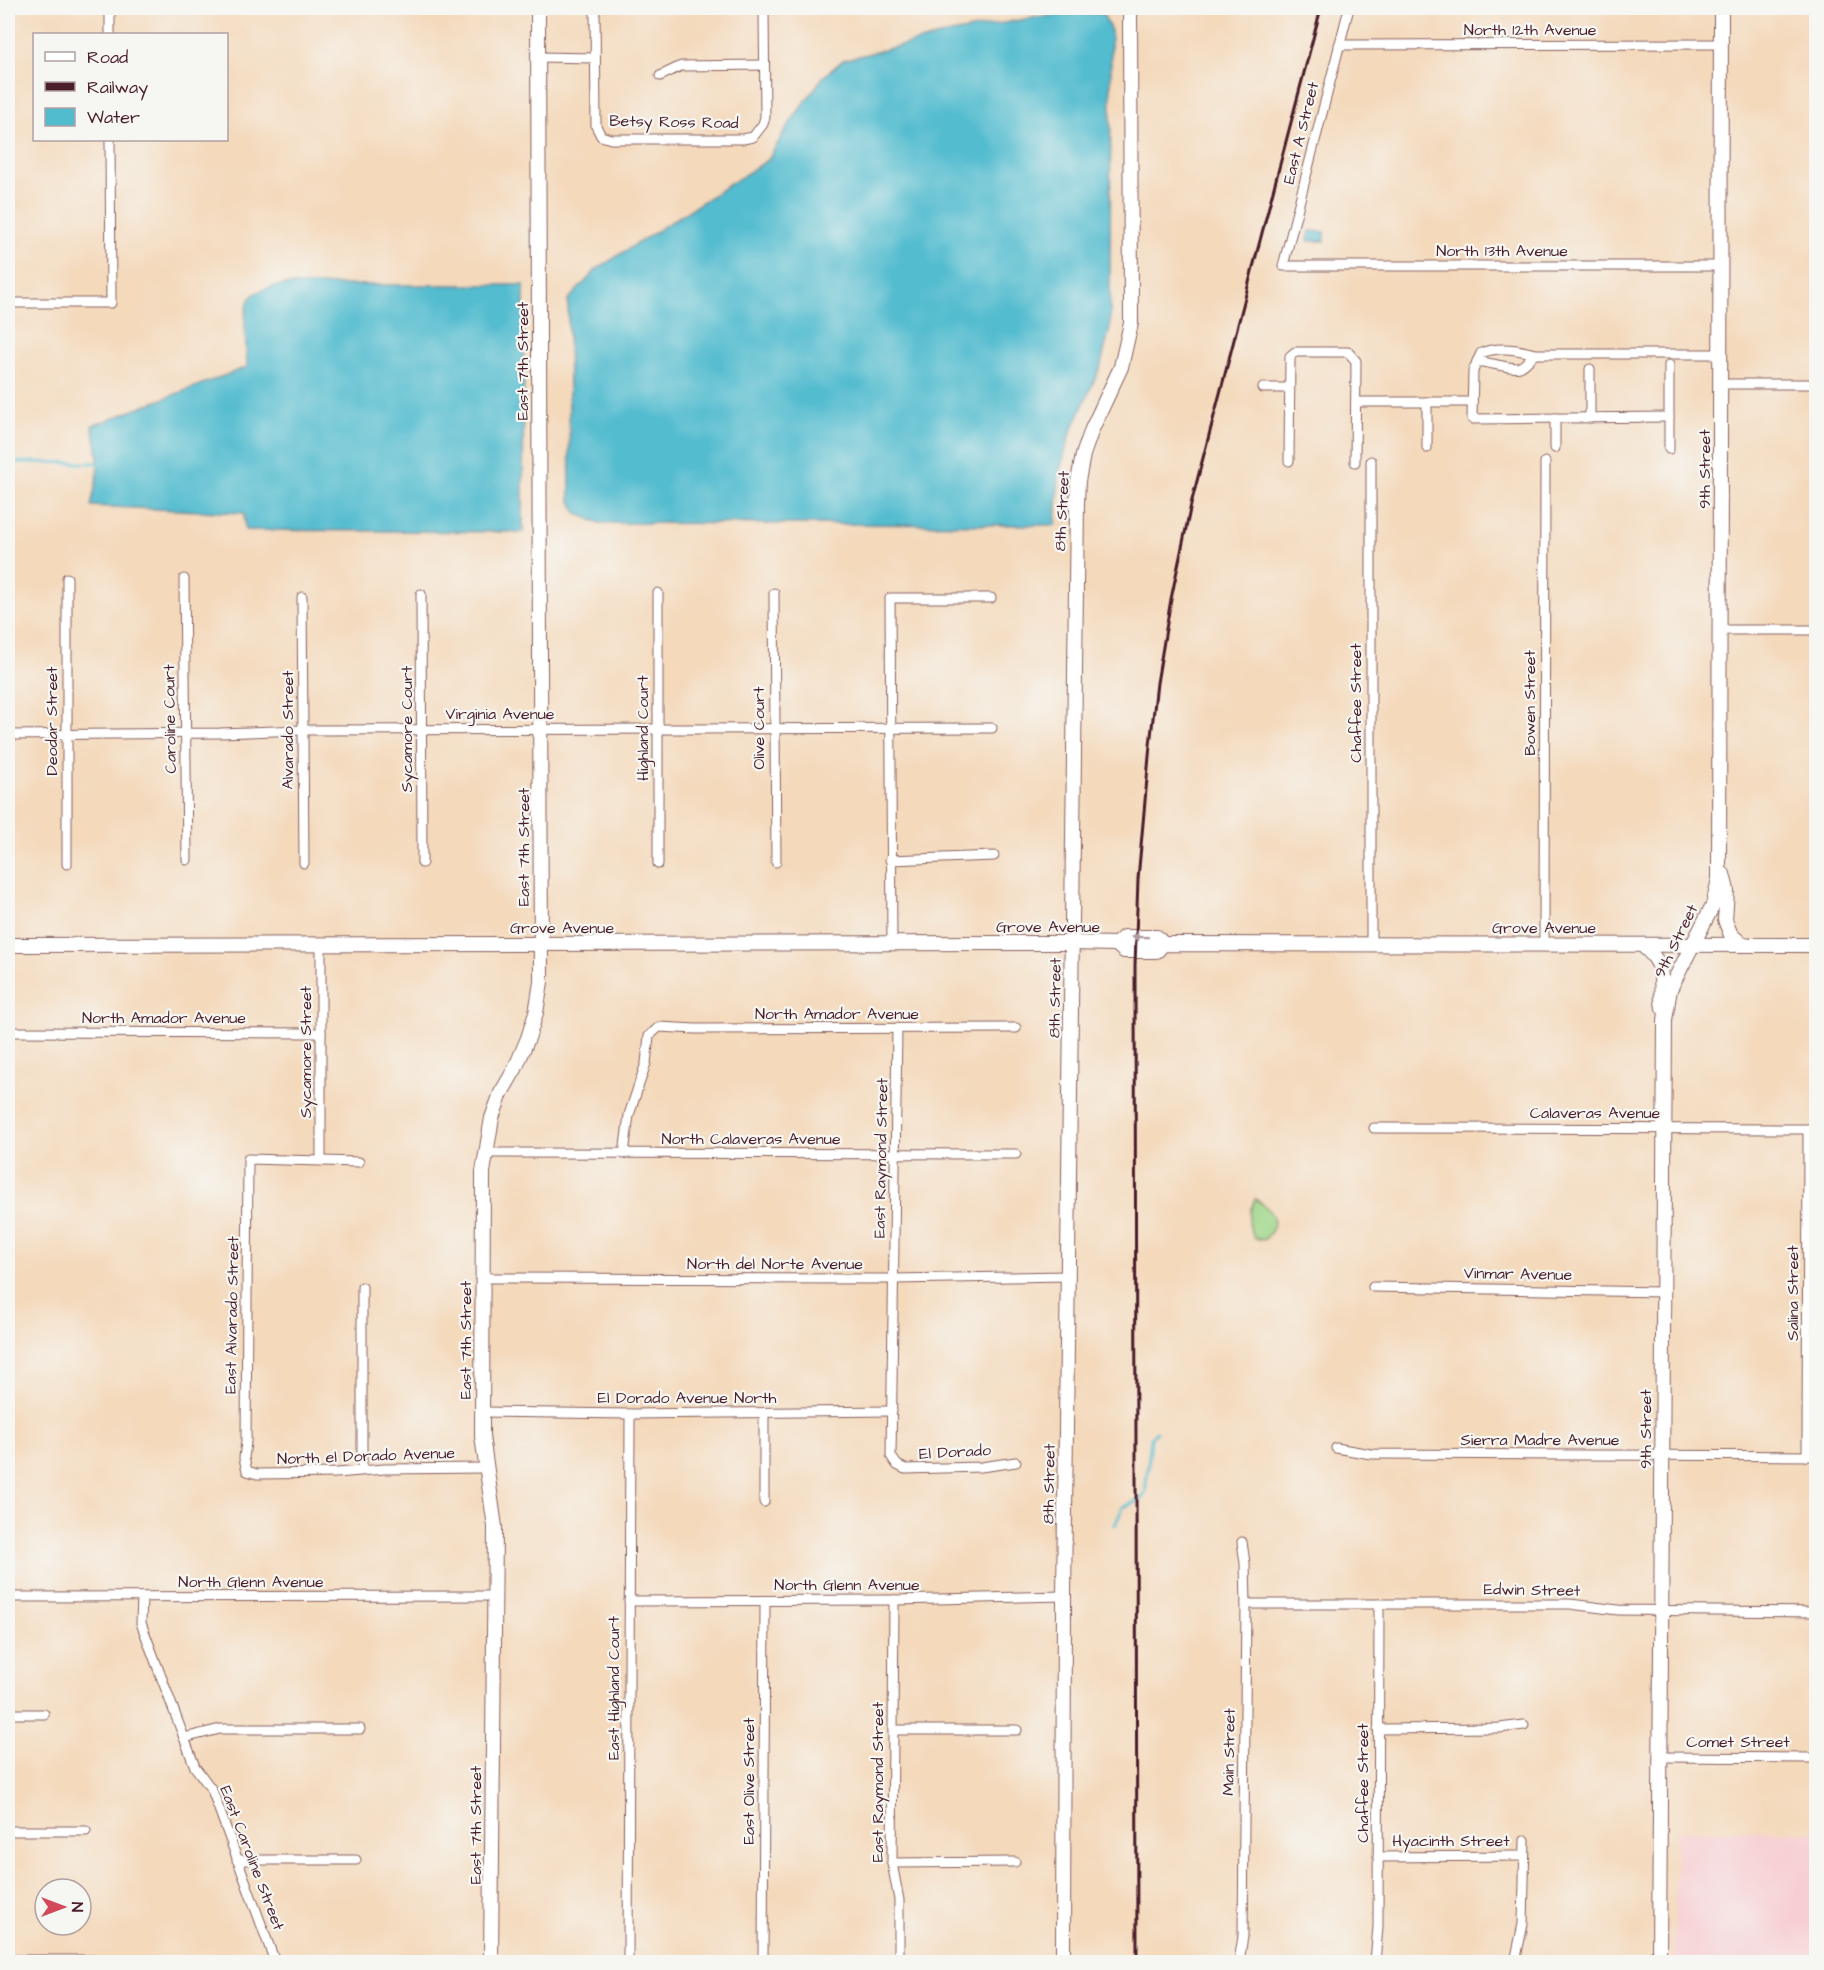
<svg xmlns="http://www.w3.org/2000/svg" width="1824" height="1970" font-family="'Architects Daughter',sans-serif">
	<rect width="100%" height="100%" fill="#f6f6f2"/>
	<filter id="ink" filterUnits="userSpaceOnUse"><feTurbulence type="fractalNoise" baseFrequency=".0167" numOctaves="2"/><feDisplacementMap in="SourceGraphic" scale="12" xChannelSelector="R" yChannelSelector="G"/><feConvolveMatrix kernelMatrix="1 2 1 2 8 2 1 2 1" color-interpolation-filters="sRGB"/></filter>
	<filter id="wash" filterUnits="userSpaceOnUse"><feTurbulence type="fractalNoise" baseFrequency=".008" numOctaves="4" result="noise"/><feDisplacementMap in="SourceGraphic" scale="24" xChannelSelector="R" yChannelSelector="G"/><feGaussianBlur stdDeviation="1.35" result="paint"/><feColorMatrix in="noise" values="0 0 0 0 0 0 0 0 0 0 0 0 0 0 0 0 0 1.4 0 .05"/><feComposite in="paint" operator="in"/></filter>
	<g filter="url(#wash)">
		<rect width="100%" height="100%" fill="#f4d9bb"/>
		<path fill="#f7cfd3" d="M 1676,1831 L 1816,1832 L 1816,1962 L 1674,1962 Z"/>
		<path fill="#9ed688" stroke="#747a5a" stroke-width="1.5" d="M 1255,1199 C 1264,1204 1277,1215 1273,1227 C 1272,1231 1267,1237 1264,1240 L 1254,1238 C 1247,1224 1248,1213 1255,1199 Z"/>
		<g fill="#52bccf" stroke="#4e6e7d" stroke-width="1.5">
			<path d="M 1088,13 L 1103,14 L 1111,31 L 1110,328 L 1100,368 L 1071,432 L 1059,473 L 1056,525 L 599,523 L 577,514 L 570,499 L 568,300 L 597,269 L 768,160 L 790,123 L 823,77 L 843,60 L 956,32 L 1036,17 Z"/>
			<path d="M 1310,231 L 1325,232 L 1325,241 L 1308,241 Z"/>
			<path d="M 282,285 L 524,285 L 523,532 L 245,530 L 244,513 L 91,506 C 99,471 102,461 92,426 L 247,367 C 247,351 241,308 251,297 C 259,289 272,287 282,285 Z"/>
		</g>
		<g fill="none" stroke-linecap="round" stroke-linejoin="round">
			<g stroke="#52bccf" stroke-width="3">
				<path d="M 8,462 L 100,463"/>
				<path d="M 1115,1525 L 1123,1507 L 1140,1500 L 1145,1494 L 1151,1438 L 1156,1432"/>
			</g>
		</g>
	</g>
	<g filter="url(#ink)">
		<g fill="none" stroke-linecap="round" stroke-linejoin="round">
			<g stroke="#86605d" stroke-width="11">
				<g id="street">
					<path d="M 110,8 L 110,34"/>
					<path d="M 595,8 L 596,126 L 601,136 L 611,139 L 743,139 L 753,137 L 763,124 L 765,117 L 764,8"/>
					<path d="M 1349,8 L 1283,266 L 1722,266"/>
					<path d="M 1339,45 L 1721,44"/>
					<path d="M 538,57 L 595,58"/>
					<path d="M 660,76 L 681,66 L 764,65"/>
					<path d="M 8,303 L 111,303 L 110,140"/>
					<path d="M 1477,361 C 1485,362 1515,370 1520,367 C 1525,365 1530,358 1535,354"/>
					<path d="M 1669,365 L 1669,449"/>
					<path d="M 1590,369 L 1590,418"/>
					<path d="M 1722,384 L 1816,384"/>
					<path d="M 1263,388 L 1289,388"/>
					<path d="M 1356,402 L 1472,402"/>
					<path d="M 1669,417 L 1472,419 L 1473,371 L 1481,353 C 1498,346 1517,349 1535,354 L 1722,354"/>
					<path d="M 1427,448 L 1427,402"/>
					<path d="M 1555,448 L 1555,418"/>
					<path d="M 1289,461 L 1290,356 L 1295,352 L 1348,352 L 1356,361 L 1355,462"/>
					<path d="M 184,579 L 187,860"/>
					<path d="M 658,593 L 658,864"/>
					<path d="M 774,593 L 776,862"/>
					<path d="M 421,594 L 422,863"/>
					<path d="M 302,597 L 304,863"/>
					<path d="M 1721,630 L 1816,630"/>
					<path d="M 8,735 L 220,733 L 303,730 L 992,728"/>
					<path d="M 890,860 L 994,856"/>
					<path d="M 67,864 L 67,578"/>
					<path d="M 1544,943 L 1545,462"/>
					<path d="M 1371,944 L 1371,461"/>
					<path d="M 321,945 L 321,1159"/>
					<path d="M 892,945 L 890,598 L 991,598"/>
					<path d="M 897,1029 L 891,1456 L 897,1465 L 905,1469 L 981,1467 L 1016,1462"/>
					<path d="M 8,1032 L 321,1033"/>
					<path d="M 1374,1128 L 1816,1129"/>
					<path d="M 485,1153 L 1016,1154"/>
					<path d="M 624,1154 L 629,1115 L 646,1063 L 649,1036 L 659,1027 L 696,1029 L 1016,1028"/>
					<path d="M 359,1162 L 248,1159 L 246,1442 L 244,1458 L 247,1471 L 257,1474 L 337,1473 L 384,1469 L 486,1468"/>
					<path d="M 482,1278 L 894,1279 L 1068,1276"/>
					<path d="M 362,1287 L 362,1470"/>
					<path d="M 1373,1287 L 1663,1292"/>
					<path d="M 482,1412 L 630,1414 L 892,1411"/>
					<path d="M 764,1413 L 764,1502"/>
					<path d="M 1336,1448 L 1371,1454 L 1816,1456"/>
					<path d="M 1807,1456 L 1808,1129"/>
					<path d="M 8,1597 L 494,1596"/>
					<path d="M 142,1598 L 141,1623 L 195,1767 L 212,1790 L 275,1962"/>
					<path d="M 894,1600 L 892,1863 L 899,1900 L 899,1962"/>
					<path d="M 629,1601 L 894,1600 L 1064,1596"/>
					<path d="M 1246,1604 L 1570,1604 L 1618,1610 L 1816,1612"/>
					<path d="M 8,1714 L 44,1714"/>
					<path d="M 1378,1729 L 1499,1728 L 1524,1725"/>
					<path d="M 893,1730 L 1017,1730"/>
					<path d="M 184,1738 L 220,1729 L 360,1729"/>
					<path d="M 1660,1757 L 1816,1758"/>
					<path d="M 8,1831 L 86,1831"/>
					<path d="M 1378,1857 L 1524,1856"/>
					<path d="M 237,1860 L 356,1860"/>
					<path d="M 892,1863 L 1015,1862"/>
					<path d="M 8,1960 L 133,1960 L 134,1962"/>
					<path d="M 628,1962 L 630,1414"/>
					<path d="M 763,1962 L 765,1601"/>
					<path d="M 1239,1962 L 1243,1936 L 1246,1604 L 1245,1563 L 1242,1542"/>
					<path d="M 1375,1962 L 1378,1927 L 1379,1604"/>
					<path d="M 1515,1962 L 1523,1924 L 1525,1840"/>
				</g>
			</g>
			<g stroke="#86605d" stroke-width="16">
				<g id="secondary">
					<path d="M 1723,874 L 1727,890 L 1725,920 L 1731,935 L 1743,945"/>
					<path d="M 1116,944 L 1124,937 L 1157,937 L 1163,944"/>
					<path d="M 8,945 L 1072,943 L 1116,944 L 1124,951 L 1157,951 L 1163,944 L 1816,945"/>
					<path d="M 1642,945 C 1669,967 1658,977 1663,1008"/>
					<path d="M 491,1962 L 495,1527 L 482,1436 L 483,1172 L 492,1118 L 501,1093 L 515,1069 L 528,1038 L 536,1013 L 541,982 L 538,8"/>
					<path d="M 1063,1962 L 1064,1596 L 1077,503 L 1078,481 L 1083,455 L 1092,429 L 1121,367 L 1131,323 L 1130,8"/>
					<path d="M 1659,1962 L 1665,1020 L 1670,989 L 1713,905 L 1719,879 L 1721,8"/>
				</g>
			</g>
			<use href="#street" stroke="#fff" stroke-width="9"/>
			<use href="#secondary" stroke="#fff" stroke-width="14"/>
			<path stroke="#4a1f2b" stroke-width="3" d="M 1137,1962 L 1135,966 L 1138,879 L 1150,745 L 1157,683 L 1171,599 L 1192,500 L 1321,8"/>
		</g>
		<defs><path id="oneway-solid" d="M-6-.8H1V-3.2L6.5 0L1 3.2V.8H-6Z" transform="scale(1.5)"/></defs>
		<use fill="#ae9aa0" href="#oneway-solid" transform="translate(1140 937) rotate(-179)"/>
	</g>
	<g text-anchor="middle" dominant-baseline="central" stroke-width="4.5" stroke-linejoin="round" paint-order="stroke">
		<g font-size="16" fill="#4a1f2b" stroke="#f6f6f2">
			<text x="1530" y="30">North 12th Avenue</text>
			<text transform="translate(674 122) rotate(1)">Betsy Ross Road</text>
			<text transform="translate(1301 133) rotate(-76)">East A Street</text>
			<text x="1502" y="251">North 13th Avenue</text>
			<text transform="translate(523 361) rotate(-90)">East 7th Street</text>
			<text transform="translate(1705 469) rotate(-90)">9th Street</text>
			<text transform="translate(1062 511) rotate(-87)">8th Street</text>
			<text transform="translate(1356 703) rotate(-90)">Chaffee Street</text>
			<text transform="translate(1530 703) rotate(-90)">Bowen Street</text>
			<text x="500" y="714">Virginia Avenue</text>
			<text transform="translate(170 719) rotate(-91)">Caroline Court</text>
			<text transform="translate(52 721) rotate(-90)">Deodar Street</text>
			<text transform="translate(643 728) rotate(-90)">Highland Court</text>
			<text transform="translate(759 728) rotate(-90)">Olive Court</text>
			<text transform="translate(407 729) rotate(-90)">Sycamore Court</text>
			<text transform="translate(288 730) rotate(-90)">Alvarado Street</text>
			<text transform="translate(524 847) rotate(-90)">East 7th Street</text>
			<text x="1048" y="927">Grove Avenue</text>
			<text x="562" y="928">Grove Avenue</text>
			<text x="1544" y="928">Grove Avenue</text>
			<text transform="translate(1676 941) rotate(-64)">9th Street</text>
			<text transform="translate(1055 998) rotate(-89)">8th Street</text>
			<text x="837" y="1014">North Amador Avenue</text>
			<text x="164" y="1018">North Amador Avenue</text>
			<text transform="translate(306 1052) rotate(-90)">Sycamore Street</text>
			<text x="1595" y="1113">Calaveras Avenue</text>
			<text x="751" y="1139">North Calaveras Avenue</text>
			<text transform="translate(881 1158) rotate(-89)">East Raymond Street</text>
			<text x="775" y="1264">North del Norte Avenue</text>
			<text transform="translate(1518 1274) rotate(1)">Vinmar Avenue</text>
			<text transform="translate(1793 1293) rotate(-90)">Salina Street</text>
			<text transform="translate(232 1315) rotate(-89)">East Alvarado Street</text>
			<text transform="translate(466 1340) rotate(-90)">East 7th Street</text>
			<text x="687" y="1398">El Dorado Avenue North</text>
			<text transform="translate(1646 1429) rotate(-90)">9th Street</text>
			<text x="1540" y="1440">Sierra Madre Avenue</text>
			<text transform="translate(955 1452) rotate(-3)">El Dorado</text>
			<text transform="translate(366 1456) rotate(-2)">North el Dorado Avenue</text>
			<text transform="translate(1049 1484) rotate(-89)">8th Street</text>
			<text x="251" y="1582">North Glenn Avenue</text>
			<text x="847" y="1585">North Glenn Avenue</text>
			<text transform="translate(1532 1590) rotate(1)">Edwin Street</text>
			<text transform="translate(614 1688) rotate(-90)">East Highland Court</text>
			<text x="1738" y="1742">Comet Street</text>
			<text transform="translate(1229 1752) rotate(-89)">Main Street</text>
			<text transform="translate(749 1781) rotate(-90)">East Olive Street</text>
			<text transform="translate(878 1782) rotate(-90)">East Raymond Street</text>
			<text transform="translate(1363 1783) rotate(-90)">Chaffee Street</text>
			<text transform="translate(476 1825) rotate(-90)">East 7th Street</text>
			<text x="1451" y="1841">Hyacinth Street</text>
			<text transform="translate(252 1858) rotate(69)">East Caroline Street</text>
		</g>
	</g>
	<rect width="1824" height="1970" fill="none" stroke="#f6f6f2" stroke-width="30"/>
	<rect x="33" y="33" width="195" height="108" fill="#f6f6f2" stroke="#b1a0a2" stroke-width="1.5"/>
	<rect x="45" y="52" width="30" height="9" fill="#ffffff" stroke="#b1a0a2" stroke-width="1.5"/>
	<text x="87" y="63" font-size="18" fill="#4a1f2b">Road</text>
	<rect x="45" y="82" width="30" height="9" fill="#4a1f2b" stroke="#b1a0a2" stroke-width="1.5"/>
	<text x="87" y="93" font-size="18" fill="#4a1f2b">Railway</text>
	<rect x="45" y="108" width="30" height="18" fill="#52bccf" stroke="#b1a0a2" stroke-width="1.5"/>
	<text x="87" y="123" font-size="18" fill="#4a1f2b">Water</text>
	<g transform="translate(63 1907) rotate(90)"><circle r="28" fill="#f6f6f2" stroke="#b1a0a2" stroke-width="1.5"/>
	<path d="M0-4.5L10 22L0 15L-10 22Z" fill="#d1495b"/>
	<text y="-9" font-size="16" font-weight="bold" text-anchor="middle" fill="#4a1f2b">N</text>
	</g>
</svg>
